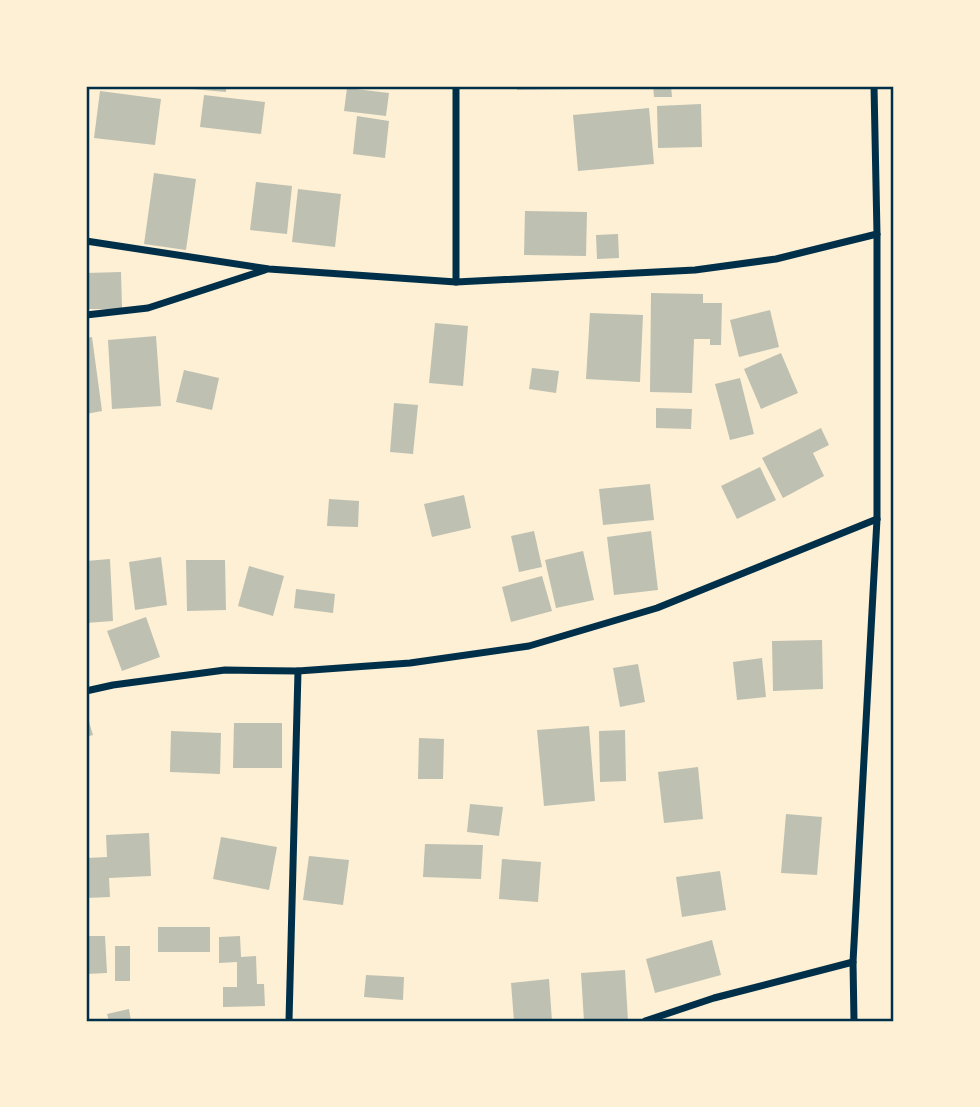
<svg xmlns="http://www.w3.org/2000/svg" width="980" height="1107" font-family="'Titillium Web',sans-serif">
	<rect width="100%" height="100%" fill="#fdf0d5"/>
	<g fill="#bec0b2">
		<path d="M 181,86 L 226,86 L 226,92 L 181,88 Z"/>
		<path d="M 517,86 L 574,86 L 574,89 L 517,90 Z"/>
		<path d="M 653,86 L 671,86 L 672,97 L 654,97 Z"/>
		<path d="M 347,88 L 389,93 L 386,116 L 344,111 Z"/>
		<path d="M 100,91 L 161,99 L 155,145 L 94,138 Z"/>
		<path d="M 204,95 L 265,102 L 261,134 L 200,127 Z"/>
		<path d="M 701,104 L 702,147 L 658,148 L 657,106 Z"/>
		<path d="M 649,108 L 654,164 L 578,171 L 573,115 Z"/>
		<path d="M 357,116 L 389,121 L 385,158 L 353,154 Z"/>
		<path d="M 154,173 L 196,179 L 186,250 L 144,244 Z"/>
		<path d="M 256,182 L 292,186 L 287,234 L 250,230 Z"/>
		<path d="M 298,189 L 341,194 L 335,247 L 292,242 Z"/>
		<path d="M 525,211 L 587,212 L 586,256 L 524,255 Z"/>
		<path d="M 618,234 L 619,258 L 597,259 L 596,235 Z"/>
		<path d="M 121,272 L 122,309 L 86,309 L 86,273 Z"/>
		<path d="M 651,293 L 703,294 L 703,303 L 722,303 L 721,345 L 710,345 L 710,339 L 694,339 L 692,393 L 650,392 Z"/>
		<path d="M 770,310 L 779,347 L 739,357 L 730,320 Z"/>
		<path d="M 590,313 L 643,315 L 640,382 L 586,379 Z"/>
		<path d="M 435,323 L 468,326 L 463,386 L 429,383 Z"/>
		<path d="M 156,336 L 161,406 L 112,409 L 108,340 Z"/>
		<path d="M 92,337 L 102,411 L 86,414 L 86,338 Z"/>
		<path d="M 781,353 L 798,393 L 761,409 L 744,369 Z"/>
		<path d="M 532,368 L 559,371 L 556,393 L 529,389 Z"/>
		<path d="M 184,370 L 219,378 L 212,410 L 176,402 Z"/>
		<path d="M 740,378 L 754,434 L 730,440 L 715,384 Z"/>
		<path d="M 394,403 L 418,405 L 413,454 L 390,452 Z"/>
		<path d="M 656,408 L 692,409 L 691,429 L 656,428 Z"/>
		<path d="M 821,428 L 829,445 L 813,453 L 824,476 L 783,498 L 762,458 Z"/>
		<path d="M 760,467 L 776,500 L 737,519 L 721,486 Z"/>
		<path d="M 650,484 L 654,520 L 603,525 L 599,489 Z"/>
		<path d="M 464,495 L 471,528 L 432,537 L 424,504 Z"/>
		<path d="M 329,499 L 359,501 L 358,527 L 327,526 Z"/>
		<path d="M 534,531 L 542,567 L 519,572 L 511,536 Z"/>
		<path d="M 651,531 L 658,590 L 614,595 L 607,537 Z"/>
		<path d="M 583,551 L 594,600 L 556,608 L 545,560 Z"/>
		<path d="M 161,557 L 167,605 L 135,610 L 129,562 Z"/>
		<path d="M 110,559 L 113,621 L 86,623 L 86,561 Z"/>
		<path d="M 186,560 L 225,560 L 226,610 L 187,611 Z"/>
		<path d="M 249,566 L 284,576 L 273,616 L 238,606 Z"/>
		<path d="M 542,576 L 552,611 L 511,622 L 502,587 Z"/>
		<path d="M 296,589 L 335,594 L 333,613 L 294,608 Z"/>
		<path d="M 146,617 L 160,657 L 122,671 L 107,631 Z"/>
		<path d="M 822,640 L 823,689 L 773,691 L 772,641 Z"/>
		<path d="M 762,658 L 766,697 L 737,700 L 733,662 Z"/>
		<path d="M 638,664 L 645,702 L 620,707 L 613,668 Z"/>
		<path d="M 86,712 L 93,735 L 86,737 Z"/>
		<path d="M 234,723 L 282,723 L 282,768 L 233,768 Z"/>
		<path d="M 589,726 L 595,801 L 544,806 L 537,730 Z"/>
		<path d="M 625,730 L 626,781 L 600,782 L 599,731 Z"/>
		<path d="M 171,731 L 221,733 L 220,774 L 170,772 Z"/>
		<path d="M 419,738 L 444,739 L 443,779 L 418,779 Z"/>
		<path d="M 698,767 L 703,819 L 664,823 L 658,772 Z"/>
		<path d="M 470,804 L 503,807 L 499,836 L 467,832 Z"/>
		<path d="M 786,814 L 822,817 L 817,875 L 781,873 Z"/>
		<path d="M 149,833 L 151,876 L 109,878 L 110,897 L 86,898 L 86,858 L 107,857 L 106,835 Z"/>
		<path d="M 221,837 L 277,847 L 269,890 L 213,879 Z"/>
		<path d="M 425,844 L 483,845 L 481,879 L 423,877 Z"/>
		<path d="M 309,856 L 349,860 L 343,905 L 303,900 Z"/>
		<path d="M 502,859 L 541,862 L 538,902 L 499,899 Z"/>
		<path d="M 720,871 L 726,910 L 682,917 L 676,877 Z"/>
		<rect x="158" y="927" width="52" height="25"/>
		<path d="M 86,936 L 105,936 L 107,973 L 86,974 Z"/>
		<path d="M 240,936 L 241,957 L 256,956 L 257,984 L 264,984 L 265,1006 L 223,1007 L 223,987 L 237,987 L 237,962 L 219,963 L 219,937 Z"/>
		<path d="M 712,940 L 721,975 L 655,993 L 646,959 Z"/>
		<rect x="115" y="946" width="15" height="35"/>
		<path d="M 625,970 L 628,1021 L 584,1021 L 581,973 Z"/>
		<path d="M 366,975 L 404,977 L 403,1000 L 364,997 Z"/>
		<path d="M 549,979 L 552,1021 L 514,1021 L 511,983 Z"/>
		<path d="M 129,1009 L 131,1021 L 109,1021 L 107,1014 Z"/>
	</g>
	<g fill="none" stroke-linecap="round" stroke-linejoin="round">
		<g stroke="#003049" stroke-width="7">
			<path d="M 456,86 L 456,282"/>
			<path d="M 86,241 L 269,269 L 456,282 L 695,270 L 776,259 L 877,234"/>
			<path d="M 86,315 L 148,308 L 265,270"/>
			<path d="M 86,691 L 113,685 L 225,670 L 298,671 L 410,663 L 529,646 L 657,608 L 877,519"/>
			<path d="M 289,1021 L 298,671"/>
			<path d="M 645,1021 L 714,998 L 853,962"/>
			<path d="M 854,1021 L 853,962 L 877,519 L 877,234 L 874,86"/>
		</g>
	</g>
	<rect width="980" height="1107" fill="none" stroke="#fdf0d5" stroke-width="175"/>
	<rect x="88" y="88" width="804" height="932" fill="none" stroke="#003049" stroke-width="2.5"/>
</svg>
